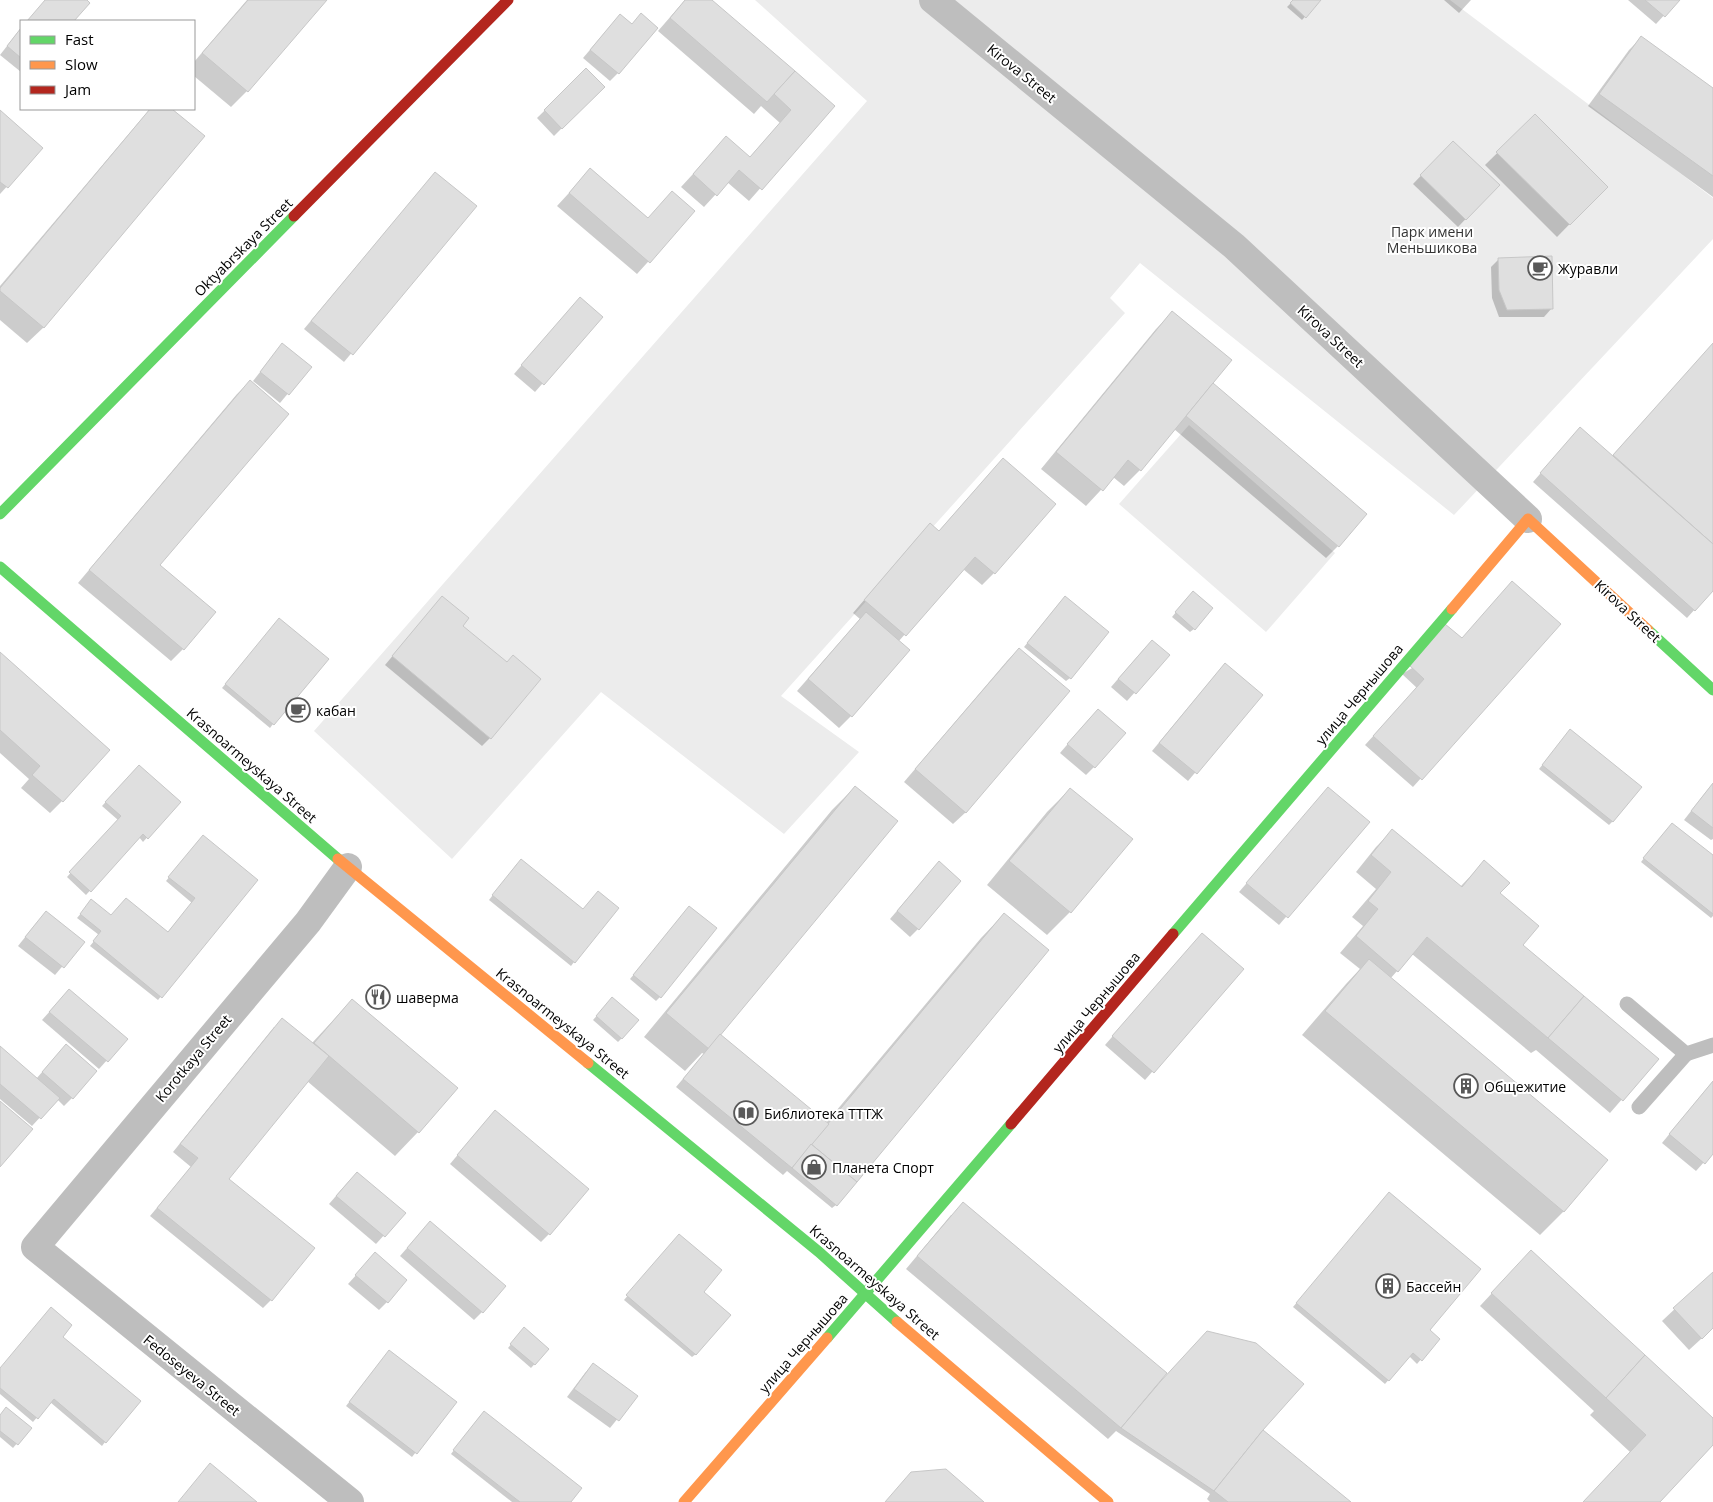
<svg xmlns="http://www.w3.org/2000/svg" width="1713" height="1502" font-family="'Open Sans',sans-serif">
	<rect width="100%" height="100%" fill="#fff"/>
	<g fill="#ececec">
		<path d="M 755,0 L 1450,0 L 1713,198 L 1713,239 L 1454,515 L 1140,263 L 1110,298 L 1125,313 L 781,696 L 859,752 L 784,834 L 601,692 L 452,859 L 314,731 L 867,101 Z"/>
		<path d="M 1189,425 L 1335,553 L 1266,632 L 1119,504 Z"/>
	</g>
	<g fill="#0003">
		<path d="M 247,0 L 325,0 L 247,91 L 231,107 L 194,76 L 194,62 Z"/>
		<path d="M 685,0 L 710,0 L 833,106 L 749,201 L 727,182 L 704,207 L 681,187 L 726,138 L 749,158 L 780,123 L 761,106 L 754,114 L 658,31 Z"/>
		<path d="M 1294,0 L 1320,0 L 1302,20 L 1287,7 Z"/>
		<path d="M 1444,0 L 1471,0 L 1459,13 Z"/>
		<path d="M 1628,0 L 1678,0 L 1656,24 Z"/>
		<path d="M 612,24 L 618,73 L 610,81 L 583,58 Z"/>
		<path d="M 21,28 L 21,72 L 0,55 Z"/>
		<path d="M 1641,38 L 1713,90 L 1713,197 L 1588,106 L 1629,50 Z"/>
		<path d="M 586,70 L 603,87 L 554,136 L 537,118 Z"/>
		<path d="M 150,109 L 170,109 L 203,137 L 44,327 L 27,343 L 0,320 L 0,286 Z"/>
		<path d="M 0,112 L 42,148 L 0,194 Z"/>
		<path d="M 1535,116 L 1606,187 L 1557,237 L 1485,165 Z"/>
		<path d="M 1453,142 L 1498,185 L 1458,227 L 1413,184 Z"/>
		<path d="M 590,170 L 648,219 L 694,211 L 637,274 L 557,206 Z"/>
		<path d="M 435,173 L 475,206 L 344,362 L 304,329 Z"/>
		<path d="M 1499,259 L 1552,308 L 1544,317 L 1499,317 L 1492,298 L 1491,267 Z"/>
		<path d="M 572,307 L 601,317 L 535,392 L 514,374 Z"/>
		<path d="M 1172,313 L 1208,387 L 1338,546 L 1326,558 L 1174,429 L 1140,470 L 1124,486 L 1113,477 L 1086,506 L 1041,469 L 1156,329 Z"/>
		<path d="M 1713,344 L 1713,589 L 1687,618 L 1533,482 L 1572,437 L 1612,456 Z"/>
		<path d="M 275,353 L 310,367 L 280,403 L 253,381 Z"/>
		<path d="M 250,382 L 159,565 L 183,649 L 171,661 L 78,583 L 237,394 Z"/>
		<path d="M 991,472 L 994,573 L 982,585 L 963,569 L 898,642 L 851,716 L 839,728 L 797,691 L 860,619 L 853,613 L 918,537 L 938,532 Z"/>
		<path d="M 1189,596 L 1194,629 L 1190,632 L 1172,617 Z"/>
		<path d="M 442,597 L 461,626 L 490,738 L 482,746 L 385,665 Z"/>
		<path d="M 1061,601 L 1070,678 L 1066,681 L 1024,647 Z"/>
		<path d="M 276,623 L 273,724 L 270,728 L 222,688 Z"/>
		<path d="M 1559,625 L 1413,787 L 1365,745 L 1417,688 L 1402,674 L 1461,639 Z"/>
		<path d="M 1019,649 L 966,812 L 953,824 L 904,782 L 1007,661 Z"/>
		<path d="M 1144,649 L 1168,655 L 1127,701 L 1111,687 Z"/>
		<path d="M 0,654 L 62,801 L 50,813 L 21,788 L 29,779 L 0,753 Z"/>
		<path d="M 1217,673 L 1261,695 L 1188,781 L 1152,751 Z"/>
		<path d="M 1090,718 L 1094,767 L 1086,775 L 1060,753 Z"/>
		<path d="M 1567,735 L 1613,821 L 1609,825 L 1539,769 Z"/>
		<path d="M 139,766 L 179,802 L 143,842 L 139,837 L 86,895 L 67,877 L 118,820 L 102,806 Z"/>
		<path d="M 1713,783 L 1713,839 L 1711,840 L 1684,820 Z"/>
		<path d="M 855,787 L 719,1035 L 826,1123 L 981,938 L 1004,914 L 836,1205 L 832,1208 L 787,1171 L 783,1175 L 676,1087 L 704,1054 L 702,1053 L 685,1071 L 644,1037 L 832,810 Z"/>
		<path d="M 1070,789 L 1070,912 L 1047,935 L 987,885 L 1047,812 Z"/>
		<path d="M 1328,789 L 1368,822 L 1279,925 L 1239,892 Z"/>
		<path d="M 1668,828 L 1713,857 L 1713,916 L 1711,918 L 1641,862 Z"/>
		<path d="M 1392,831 L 1460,887 L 1484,862 L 1521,945 L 1657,1059 L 1610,1113 L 1536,1050 L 1531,1053 L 1412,954 L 1390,979 L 1606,1161 L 1563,1212 L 1540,1235 L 1302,1035 L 1346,984 L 1360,969 L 1340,953 L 1363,926 L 1352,917 L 1376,889 L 1356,872 L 1376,847 Z"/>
		<path d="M 199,840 L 257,880 L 158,1000 L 90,946 L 99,935 L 77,918 L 88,905 L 111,917 L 167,933 L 192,903 L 166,881 Z"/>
		<path d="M 517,864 L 574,962 L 571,966 L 489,900 Z"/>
		<path d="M 931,871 L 918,929 L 910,937 L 890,919 Z"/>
		<path d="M 686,911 L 660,997 L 656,1001 L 630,979 Z"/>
		<path d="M 38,921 L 83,942 L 55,975 L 18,946 Z"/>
		<path d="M 1202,934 L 1242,969 L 1145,1080 L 1105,1045 Z"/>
		<path d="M 61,999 L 126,1039 L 99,1069 L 42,1020 Z"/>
		<path d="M 352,1000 L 456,1088 L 418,1132 L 395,1156 L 307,1081 L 227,1179 L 271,1300 L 263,1308 L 150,1216 L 191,1167 L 173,1152 L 274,1027 L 312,1043 Z"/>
		<path d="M 609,1002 L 622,1038 L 618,1042 L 593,1020 Z"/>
		<path d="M 0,1048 L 36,1079 L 58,1054 L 72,1098 L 64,1106 L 57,1099 L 32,1126 L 0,1099 Z"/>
		<path d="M 1713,1081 L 1713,1152 L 1696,1171 L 1662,1143 Z"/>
		<path d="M 487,1120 L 549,1234 L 541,1242 L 450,1164 Z"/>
		<path d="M 349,1181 L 404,1213 L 376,1244 L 329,1204 Z"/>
		<path d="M 1386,1198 L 1428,1330 L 1438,1339 L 1417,1364 L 1409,1356 L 1385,1384 L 1293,1307 Z"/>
		<path d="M 951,1215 L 1158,1385 L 1261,1430 L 1349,1502 L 1210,1502 L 1207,1499 L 1210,1494 L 1116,1431 L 1108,1439 L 906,1269 Z"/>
		<path d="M 422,1231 L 482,1312 L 474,1320 L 400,1256 Z"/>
		<path d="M 675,1239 L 702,1292 L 696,1354 L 692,1357 L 624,1300 Z"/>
		<path d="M 368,1262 L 387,1302 L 379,1310 L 348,1284 Z"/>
		<path d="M 1519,1264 L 1713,1419 L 1713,1443 L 1658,1502 L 1584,1502 L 1630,1452 L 1590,1415 L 1594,1411 L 1480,1306 Z"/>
		<path d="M 1713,1273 L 1713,1328 L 1689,1350 L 1662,1321 Z"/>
		<path d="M 521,1332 L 548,1349 L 531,1368 L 508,1348 Z"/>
		<path d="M 61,1337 L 105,1442 L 102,1446 L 50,1402 L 33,1422 L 0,1394 L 0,1369 Z"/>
		<path d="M 386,1355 L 455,1402 L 412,1457 L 346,1406 Z"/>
		<path d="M 593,1365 L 636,1396 L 610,1428 L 567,1397 L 585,1373 Z"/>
		<path d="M 0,1416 L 30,1428 L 13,1448 L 0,1437 Z"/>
		<path d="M 480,1416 L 569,1502 L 512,1502 L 451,1454 Z"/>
	</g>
	<g fill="#dfdfdf" stroke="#c7c7c7">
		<path d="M 45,0 L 87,0 L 90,3 L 74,21 L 27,21 Z"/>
		<path d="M 248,0 L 327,0 L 248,92 L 202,53 Z"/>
		<path d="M 685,0 L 712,0 L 795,71 L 767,102 L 670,18 Z"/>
		<path d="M 1293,0 L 1321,0 L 1306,18 L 1290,3 Z"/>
		<path d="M 1645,0 L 1680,0 L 1665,17 Z"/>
		<path d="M 641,13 L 658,28 L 619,74 L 590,50 L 620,14 L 632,24 Z"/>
		<path d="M 21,28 L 21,58 L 7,46 Z"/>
		<path d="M 1641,36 L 1713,88 L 1713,176 L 1599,94 Z"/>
		<path d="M 586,68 L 605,87 L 562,129 L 544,110 Z"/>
		<path d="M 795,71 L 835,106 L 762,190 L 739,170 L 717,196 L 693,174 L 726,136 L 750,157 L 791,110 L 774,94 Z"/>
		<path d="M 150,109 L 172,109 L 205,136 L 44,328 L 0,291 L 0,288 Z"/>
		<path d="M 0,110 L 43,148 L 8,188 L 0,182 Z"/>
		<path d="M 1535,114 L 1608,187 L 1570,225 L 1496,152 Z"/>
		<path d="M 1453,141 L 1500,185 L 1466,220 L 1420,175 Z"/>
		<path d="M 590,168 L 648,218 L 672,191 L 695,211 L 650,263 L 569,193 Z"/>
		<path d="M 435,172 L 477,206 L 353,355 L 311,321 Z"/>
		<path d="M 1552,256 L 1553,309 L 1507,310 L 1499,290 L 1498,258 Z"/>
		<path d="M 580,297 L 603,317 L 544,385 L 521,365 Z"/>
		<path d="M 1172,311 L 1232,360 L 1141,471 L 1128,460 L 1103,491 L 1056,452 Z"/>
		<path d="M 282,343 L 312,367 L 289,395 L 260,372 Z"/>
		<path d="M 1713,343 L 1713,544 L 1613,455 Z"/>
		<path d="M 250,380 L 289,414 L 160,565 L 216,612 L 184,650 L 89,570 Z"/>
		<path d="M 1213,383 L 1367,514 L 1339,547 L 1186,416 Z"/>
		<path d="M 1580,427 L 1713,544 L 1713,591 L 1695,611 L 1540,473 Z"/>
		<path d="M 1003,458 L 1056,504 L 995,574 L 975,557 L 906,636 L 864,600 L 930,523 L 939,531 Z"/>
		<path d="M 1512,581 L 1561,624 L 1422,780 L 1373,736 L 1424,679 L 1409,665 L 1445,624 L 1462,638 Z"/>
		<path d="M 1193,591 L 1213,608 L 1195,630 L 1175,612 Z"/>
		<path d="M 442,596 L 469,618 L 463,626 L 507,662 L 513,655 L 541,679 L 491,739 L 392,656 Z"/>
		<path d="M 1065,596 L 1109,632 L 1071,679 L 1027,643 Z"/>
		<path d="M 866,612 L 910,650 L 852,717 L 808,679 Z"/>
		<path d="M 279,618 L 329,659 L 274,725 L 225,684 Z"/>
		<path d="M 1152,640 L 1170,655 L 1136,694 L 1118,679 Z"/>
		<path d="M 1019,648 L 1070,691 L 966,813 L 915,769 Z"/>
		<path d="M 0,652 L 110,750 L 63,802 L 32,775 L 40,766 L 0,730 Z"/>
		<path d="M 1225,663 L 1263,695 L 1197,774 L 1159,743 Z"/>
		<path d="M 1098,709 L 1126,733 L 1095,768 L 1067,744 Z"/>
		<path d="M 1570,729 L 1642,787 L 1613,822 L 1542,765 Z"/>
		<path d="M 139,765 L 181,802 L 148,839 L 143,834 L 91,892 L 69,872 L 121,816 L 105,802 Z"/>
		<path d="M 1713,783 L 1713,828 L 1691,811 Z"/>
		<path d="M 855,786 L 898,821 L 709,1049 L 666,1013 Z"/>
		<path d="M 1328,787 L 1370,822 L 1288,918 L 1246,883 Z"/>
		<path d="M 1070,788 L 1133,839 L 1071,913 L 1009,861 Z"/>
		<path d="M 1672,823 L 1713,855 L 1713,914 L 1643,858 Z"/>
		<path d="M 1392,829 L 1462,887 L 1484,860 L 1510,883 L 1500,893 L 1539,926 L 1523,945 L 1584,996 L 1548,1038 L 1427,937 L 1398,972 L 1356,936 L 1378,909 L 1368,901 L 1391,872 L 1371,855 Z"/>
		<path d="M 203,835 L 258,880 L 162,998 L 93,941 L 101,931 L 80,914 L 91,899 L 111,915 L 126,898 L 168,932 L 195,898 L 168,877 Z"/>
		<path d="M 521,859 L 583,909 L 598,891 L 619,908 L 575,963 L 492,895 Z"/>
		<path d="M 939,861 L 961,881 L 919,930 L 897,911 Z"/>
		<path d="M 689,906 L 717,928 L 661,998 L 633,975 Z"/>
		<path d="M 46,911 L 85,942 L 64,968 L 25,937 Z"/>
		<path d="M 1004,913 L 1049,950 L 857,1182 L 811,1144 Z"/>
		<path d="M 1202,933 L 1244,969 L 1154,1073 L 1112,1036 Z"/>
		<path d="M 1369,959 L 1608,1160 L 1564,1212 L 1325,1011 Z"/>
		<path d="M 69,989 L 128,1039 L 108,1062 L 49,1012 Z"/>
		<path d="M 1584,996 L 1659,1059 L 1623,1101 L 1548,1038 Z"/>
		<path d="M 612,997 L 639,1020 L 622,1039 L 596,1016 Z"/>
		<path d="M 352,999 L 458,1088 L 419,1133 L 314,1043 Z"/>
		<path d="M 282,1018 L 329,1056 L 229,1179 L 315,1248 L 272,1301 L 157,1208 L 198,1158 L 180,1144 Z"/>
		<path d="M 720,1034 L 829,1124 L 792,1168 L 683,1079 Z"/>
		<path d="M 66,1044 L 97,1071 L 73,1099 L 42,1072 Z"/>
		<path d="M 0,1046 L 60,1098 L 41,1119 L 0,1084 Z"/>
		<path d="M 1713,1081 L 1713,1154 L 1705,1164 L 1669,1134 Z"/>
		<path d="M 0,1101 L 33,1129 L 0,1167 Z"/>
		<path d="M 495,1110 L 589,1189 L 550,1235 L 457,1155 Z"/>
		<path d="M 811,1144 L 857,1182 L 837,1206 L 792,1168 Z"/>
		<path d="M 357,1172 L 406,1213 L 385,1237 L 336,1196 Z"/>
		<path d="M 1389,1192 L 1481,1269 L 1430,1330 L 1440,1339 L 1422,1361 L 1413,1353 L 1389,1381 L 1296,1303 Z"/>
		<path d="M 963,1202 L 1167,1373 L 1121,1428 L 917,1256 Z"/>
		<path d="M 430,1221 L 506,1286 L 483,1313 L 407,1248 Z"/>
		<path d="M 679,1234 L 722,1270 L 704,1292 L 731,1315 L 696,1355 L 626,1295 Z"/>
		<path d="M 1531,1250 L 1645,1355 L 1606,1398 L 1491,1293 Z"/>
		<path d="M 375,1252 L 407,1280 L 388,1303 L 355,1275 Z"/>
		<path d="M 1713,1272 L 1713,1328 L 1702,1339 L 1673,1308 Z"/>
		<path d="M 51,1307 L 72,1325 L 63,1337 L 141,1401 L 106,1443 L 54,1399 L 38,1419 L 0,1388 L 0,1368 Z"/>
		<path d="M 524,1327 L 549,1349 L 535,1365 L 510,1344 Z"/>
		<path d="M 1207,1331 L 1256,1343 L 1304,1384 L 1263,1430 L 1214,1491 L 1121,1428 L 1160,1382 Z"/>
		<path d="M 389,1350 L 457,1402 L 417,1454 L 349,1402 Z"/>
		<path d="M 1645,1355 L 1713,1418 L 1713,1445 L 1660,1502 L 1583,1502 L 1646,1435 L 1606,1398 Z"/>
		<path d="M 593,1363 L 638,1396 L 619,1421 L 574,1389 Z"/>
		<path d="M 6,1407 L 32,1428 L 18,1445 L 0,1431 L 0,1415 Z"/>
		<path d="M 484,1411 L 582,1488 L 571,1502 L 520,1502 L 453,1450 Z"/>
		<path d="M 1263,1430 L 1351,1502 L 1228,1502 L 1214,1491 Z"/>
		<path d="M 210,1463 L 257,1502 L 178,1502 Z"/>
		<path d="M 946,1469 L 984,1502 L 885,1502 L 911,1472 Z"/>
	</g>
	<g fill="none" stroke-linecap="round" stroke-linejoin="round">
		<g stroke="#bebebe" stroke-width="15">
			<path d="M 1627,1004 L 1686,1054 L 1713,1045"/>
			<path d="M 1639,1107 L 1686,1054"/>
		</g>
		<g stroke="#bebebe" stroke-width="28">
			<path d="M 933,0 L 1234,246 L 1528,519"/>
			<path d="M 348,867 L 308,922 L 35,1247 L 350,1502"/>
		</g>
		<g stroke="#63d668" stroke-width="11">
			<path d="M 0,514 L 294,216"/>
			<path d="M 0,567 L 338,859"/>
			<path d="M 1648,630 L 1713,690"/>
			<path d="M 1173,934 L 1452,609"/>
			<path d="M 588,1063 L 819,1252 L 897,1322"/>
			<path d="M 827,1338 L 1011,1124"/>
		</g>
		<g stroke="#ff974d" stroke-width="11">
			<path d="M 1452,609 L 1528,519 L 1648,630"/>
			<path d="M 338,859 L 588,1063"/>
			<path d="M 897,1322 L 1108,1502"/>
			<path d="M 684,1502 L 827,1338"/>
		</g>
		<g stroke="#b3261e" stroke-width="11">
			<path d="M 294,216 L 508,0"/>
			<path d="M 1011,1124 L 1173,934"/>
		</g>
	</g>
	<defs>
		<g id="cafe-ring" transform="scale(1.25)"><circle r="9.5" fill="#fff" stroke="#595959" stroke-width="1.5"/><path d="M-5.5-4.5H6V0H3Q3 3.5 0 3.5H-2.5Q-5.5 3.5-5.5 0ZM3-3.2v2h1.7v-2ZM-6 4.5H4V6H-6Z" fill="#595959"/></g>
		<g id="restaurant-ring" transform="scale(1.25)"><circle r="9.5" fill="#fff" stroke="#595959" stroke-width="1.5"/><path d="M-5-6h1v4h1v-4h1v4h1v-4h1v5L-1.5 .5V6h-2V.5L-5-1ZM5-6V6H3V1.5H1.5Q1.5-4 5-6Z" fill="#595959"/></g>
		<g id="building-ring" transform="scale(1.25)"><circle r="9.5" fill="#fff" stroke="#595959" stroke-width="1.5"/><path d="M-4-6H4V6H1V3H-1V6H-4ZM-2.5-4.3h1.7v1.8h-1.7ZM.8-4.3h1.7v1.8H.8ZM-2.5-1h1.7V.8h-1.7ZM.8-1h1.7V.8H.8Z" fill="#595959"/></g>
		<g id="library-ring" transform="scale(1.25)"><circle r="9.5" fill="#fff" stroke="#595959" stroke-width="1.5"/><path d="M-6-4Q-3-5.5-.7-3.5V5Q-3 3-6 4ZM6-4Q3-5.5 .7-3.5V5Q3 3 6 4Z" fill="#595959"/></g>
		<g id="shop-ring" transform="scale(1.25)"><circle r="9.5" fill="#fff" stroke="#595959" stroke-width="1.5"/><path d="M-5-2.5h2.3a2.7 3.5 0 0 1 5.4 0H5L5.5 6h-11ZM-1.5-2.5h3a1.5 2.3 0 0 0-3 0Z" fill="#595959"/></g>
	</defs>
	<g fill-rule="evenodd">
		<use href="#cafe-ring" x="1540" y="268"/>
		<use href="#cafe-ring" x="298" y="710"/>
		<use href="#restaurant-ring" x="378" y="997"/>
		<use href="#building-ring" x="1466" y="1086"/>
		<use href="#library-ring" x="746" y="1113"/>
		<use href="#shop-ring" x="814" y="1167"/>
		<use href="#building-ring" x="1388" y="1286"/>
	</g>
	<g text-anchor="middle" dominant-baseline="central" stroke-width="4" stroke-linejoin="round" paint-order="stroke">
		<g font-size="14" fill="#000" stroke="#fff">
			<text transform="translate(1022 73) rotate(39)">Kirova Street</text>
			<text transform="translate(243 247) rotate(-45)">Oktyabrskaya Street</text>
			<text transform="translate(1331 336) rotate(43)">Kirova Street</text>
			<text transform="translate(1628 611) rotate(43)">Kirova Street</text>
			<text transform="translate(1359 694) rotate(-50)">улица Чернышова</text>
			<text transform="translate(252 765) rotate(41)">Krasnoarmeyskaya Street</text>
			<text transform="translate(1096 1002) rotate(-50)">улица Чернышова</text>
			<text transform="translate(563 1023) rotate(39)">Krasnoarmeyskaya Street</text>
			<text transform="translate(193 1058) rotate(-50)">Korotkaya Street</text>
			<text transform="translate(875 1282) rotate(41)">Krasnoarmeyskaya Street</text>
			<text transform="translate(803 1343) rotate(-49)">улица Чернышова</text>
			<text transform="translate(192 1375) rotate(39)">Fedoseyeva Street</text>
		</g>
		<g font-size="14" fill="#333" stroke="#fff">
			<text x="1432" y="231">Парк имени<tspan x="1432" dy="16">Меньшикова</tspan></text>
		</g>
		<g font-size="14" fill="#000" stroke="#fff" text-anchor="start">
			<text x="1558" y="268">Журавли</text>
			<text x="316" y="710">кабан</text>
			<text x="396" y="997">шаверма</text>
			<text x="1484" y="1086">Общежитие</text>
			<text x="764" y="1113">Библиотека ТТТЖ</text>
			<text x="832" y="1167">Планета Спорт</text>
			<text x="1406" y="1286">Бассейн</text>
		</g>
	</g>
	<rect x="20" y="20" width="175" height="90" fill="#ffffff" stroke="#999999"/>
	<rect x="30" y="36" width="25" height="8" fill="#63d668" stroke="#999999"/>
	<text x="65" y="45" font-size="15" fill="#000000">Fast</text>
	<rect x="30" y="61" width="25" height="8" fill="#ff974d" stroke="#999999"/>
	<text x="65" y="70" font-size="15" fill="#000000">Slow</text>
	<rect x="30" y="86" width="25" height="8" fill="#b3261e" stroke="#999999"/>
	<text x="65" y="95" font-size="15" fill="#000000">Jam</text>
</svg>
